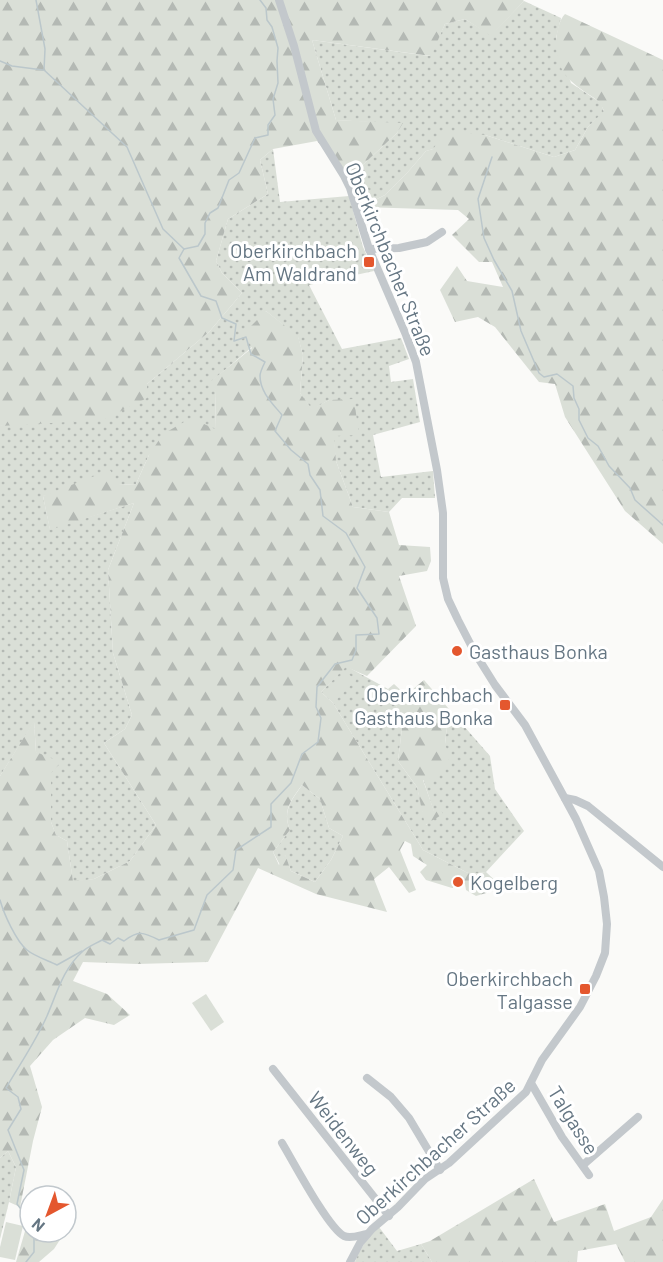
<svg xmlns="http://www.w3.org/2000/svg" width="663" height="1262" font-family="Barlow,sans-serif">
	<defs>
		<pattern id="grass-dots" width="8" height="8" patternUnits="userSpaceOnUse" patternTransform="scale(1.5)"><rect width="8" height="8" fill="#dadfd7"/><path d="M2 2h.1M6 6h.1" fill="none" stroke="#b4b9b4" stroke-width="1.8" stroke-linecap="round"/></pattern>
		<pattern id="forest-firs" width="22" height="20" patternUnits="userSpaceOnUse" patternTransform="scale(1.5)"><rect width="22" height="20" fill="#dadfd7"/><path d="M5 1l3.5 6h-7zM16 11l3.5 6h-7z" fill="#b4b9b4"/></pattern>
	</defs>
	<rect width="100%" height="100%" fill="#fafaf8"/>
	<g fill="url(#grass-dots)">
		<path d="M 524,1 L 561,18 L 556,38 L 571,83 L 601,103 L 604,112 L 588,127 L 575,150 L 554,157 L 485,135 L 426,151 L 407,173 L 385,195 L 361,207 L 346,174 L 353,174 L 397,133 L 402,124 L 336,120 L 312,40 L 430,56 L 445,24 L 465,19 L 491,35 Z"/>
		<path d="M 273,149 L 280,202 L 349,196 L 363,247 L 374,271 L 309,285 L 342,349 L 401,338 L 409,359 L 389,366 L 391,382 L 413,379 L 420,422 L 373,435 L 381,477 L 433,471 L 435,498 L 402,498 L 389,512 L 353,507 L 336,461 L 329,400 L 312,410 L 300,393 L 303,355 L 298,337 L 266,311 L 252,347 L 211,382 L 216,390 L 215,429 L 149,455 L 136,484 L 119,485 L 43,496 L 50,529 L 134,503 L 108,570 L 113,653 L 132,715 L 125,729 L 104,743 L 156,825 L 130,861 L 94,879 L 73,882 L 67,841 L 56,835 L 51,822 L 51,772 L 36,752 L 34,722 L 0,776 L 0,426 L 147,384 L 209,332 L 242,293 L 222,273 L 216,261 L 228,219 L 268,194 L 260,160 Z"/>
		<path d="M 346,666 L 388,689 L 403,720 L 398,761 L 417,787 L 426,825 L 434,812 L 423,779 L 445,744 L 449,709 L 490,756 L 495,789 L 524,831 L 486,872 L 470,874 L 423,850 L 333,703 L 321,692 Z"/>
		<path d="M 302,785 L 320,799 L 329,828 L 343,836 L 331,860 L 315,882 L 291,871 L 285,855 L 280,865 L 273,852 L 290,830 C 282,810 292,800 302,785 Z"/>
		<path d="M 8,1151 L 16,1167 L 9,1202 L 0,1239 L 0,1158 Z"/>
		<path d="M 379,1227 L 397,1251 L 421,1244 L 432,1262 L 355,1262 C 360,1248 367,1238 379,1227 Z"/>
	</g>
	<g fill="url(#forest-firs)" fill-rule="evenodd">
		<path d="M 0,0 L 523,0 L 524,1 L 491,36 L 465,19 L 445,24 L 431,56 L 312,40 L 336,120 L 403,123 L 397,133 L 353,174 L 346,174 L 317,141 L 273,149 L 260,160 L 268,194 L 228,219 L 216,261 L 222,273 L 242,293 L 209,332 L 147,384 L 147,398 L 103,420 L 0,426 Z"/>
		<path d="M 565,14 L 663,60 L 663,544 L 625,511 L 565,417 L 555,384 L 539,382 L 495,327 L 478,317 L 455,322 L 440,290 L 457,266 L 467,281 L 503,287 L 492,262 L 479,262 L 452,235 L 469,219 L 458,210 L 361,207 L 385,195 L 407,173 L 426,151 L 433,149 L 446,131 L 485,135 L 554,157 L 575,150 L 588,127 L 604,111 C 600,101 597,100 588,94 C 566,79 556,69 556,40 C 557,32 559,20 565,14 Z"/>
		<path d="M 266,311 L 298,336 L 303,355 L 300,393 L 312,409 L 329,400 L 354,399 L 359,435 L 334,436 L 336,461 L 353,507 L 389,512 L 399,545 L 430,547 L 431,561 L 427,571 L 399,576 L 416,626 L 367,676 L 346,667 L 321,692 L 333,703 L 423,850 L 470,874 L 486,872 L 503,888 L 476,896 L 466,890 L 465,884 L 460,881 L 452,888 L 426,880 L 420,872 L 427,865 L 413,856 L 411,844 L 405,841 L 400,850 L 416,890 L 409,893 L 389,867 L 374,879 L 387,912 L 316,894 L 258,868 L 208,962 L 137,964 L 83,962 L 73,981 L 107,994 L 130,1015 L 114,1025 L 85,1018 L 53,1040 L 30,1066 L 42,1107 L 33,1141 L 20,1207 L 9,1202 L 16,1167 L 8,1151 L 0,1158 L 0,776 L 34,721 L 36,752 L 61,762 L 51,773 L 51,822 L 56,835 L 67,841 L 73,881 L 94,879 L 130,861 L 156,825 L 104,743 L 125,729 L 132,715 L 113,653 L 108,570 L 134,503 L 50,530 L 43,496 L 110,470 L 119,485 L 136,484 L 149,455 L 163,434 L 191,418 L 215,429 L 216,391 L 210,382 L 252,348 L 246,331 ZM 302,785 L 320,799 L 329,828 L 343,836 L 331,860 L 315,882 L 291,871 L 285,854 L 279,865 L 273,852 L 290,830 C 282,811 291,800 302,785 Z"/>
		<path d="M 424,680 L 449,709 L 445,744 L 450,758 L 435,778 L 423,780 L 434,811 L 440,808 L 443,814 L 425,825 L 417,787 L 398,761 L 403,720 L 388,689 L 394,684 L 406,695 Z"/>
		<path d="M 534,1179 L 554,1222 L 605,1204 L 614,1231 L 651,1217 L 663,1199 L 663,1262 L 625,1262 L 616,1244 L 578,1251 L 577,1262 L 432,1262 L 421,1244 L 430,1241 Z"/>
		<path d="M 30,1214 L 30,1232 L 65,1232 L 54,1249 L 39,1262 L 16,1262 Z"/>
	</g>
	<g fill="#dadfd7">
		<path d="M 347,673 L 356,680 L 335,701 L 327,693 Z"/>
		<path d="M 206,994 L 224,1022 L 211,1031 L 192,1003 Z"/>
		<path d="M 6,1222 L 23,1226 L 15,1260 L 0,1257 L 0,1247 Z"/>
	</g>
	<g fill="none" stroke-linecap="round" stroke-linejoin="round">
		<g stroke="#bbc7cb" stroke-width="1.5">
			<path d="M 0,61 L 12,66 L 43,70"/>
			<path d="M 492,157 L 478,199 L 484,238 L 494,260 L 512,291 L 521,331 L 539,373 L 544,377 L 557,374 L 573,386 L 574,398 L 579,409 L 579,420 L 588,438 L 598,446 L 609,466 L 630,488 L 635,500 L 663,525"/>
			<path d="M 184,249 L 198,246 L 205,234 L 205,223 L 210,213 L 218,208 L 229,180 L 239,173 L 255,138 L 268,135 L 268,125 L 275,115 L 273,99 L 278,83 L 277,61 L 278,48 L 272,27 L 267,20 L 266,8 L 260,0"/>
			<path d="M 0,900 C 4,914 16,941 27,950 C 34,956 49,961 57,965 L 82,951"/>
			<path d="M 30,1221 L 17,1204 L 24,1170 L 8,1130 L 21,1109 L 18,1097 L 6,1088 C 20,1064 36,1041 47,1016 C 57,993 63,969 82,952 C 87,947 95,944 102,940 L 110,944 L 118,938 L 124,941 C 139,930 143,932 159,940 L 194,930 L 207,895 L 233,870 L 236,850 L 271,827 L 271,804 L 291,783 L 302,754 L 318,742 L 321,718 L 316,707 L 317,687 L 335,664 L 352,660 L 356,650 L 356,635 L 379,634 L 377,618 L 357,588 L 365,567 L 346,533 L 323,516 L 320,490 L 310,475 L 308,464 L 291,450 L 275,431 L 282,415 C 273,404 260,392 260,376 C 260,372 263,366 265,362 L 251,354 L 246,337 L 234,341 L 236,324 L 222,318 L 216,301 L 201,296 L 179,258 L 184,249 L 163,229 L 127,147 L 44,70 L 45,49 L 36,0"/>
			<path d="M 26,1262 L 34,1252 L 34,1232"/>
		</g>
		<g stroke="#c3c8cc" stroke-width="8">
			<path d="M 279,0 L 294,46 L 316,131 L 344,176 L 350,188 L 369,249 L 406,335 L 416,362 L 437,470 L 443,513 L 443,578 L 448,599 L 458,620 L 475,653 L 495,685 L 525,725 L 576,819 L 599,871 L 604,897 L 607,924 L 605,953 L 596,976 L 580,1007 L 542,1060 L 526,1092 L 449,1163 L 425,1179 L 398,1207 L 372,1229 L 360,1243 L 350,1262"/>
			<path d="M 369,249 L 399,248 L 427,242 L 442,232"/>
			<path d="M 565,798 L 575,800 L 588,806 L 663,867"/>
			<path d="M 273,1069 L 389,1216"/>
			<path d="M 367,1078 L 391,1097 L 409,1118 L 440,1170"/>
			<path d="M 531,1083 L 562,1137 L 589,1175"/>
			<path d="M 282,1143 C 293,1161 328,1228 344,1236 C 351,1239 360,1235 367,1234"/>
			<path d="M 583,1165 L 638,1117"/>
		</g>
	</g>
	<g fill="#e4572e" stroke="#fff" stroke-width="2">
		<rect x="363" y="256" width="12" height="12" rx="3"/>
		<circle cx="457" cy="651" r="6"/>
		<rect x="499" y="699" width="12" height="12" rx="3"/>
		<circle cx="458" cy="882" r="6"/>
		<rect x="579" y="983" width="12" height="12" rx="3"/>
	</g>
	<g text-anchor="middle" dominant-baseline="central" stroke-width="6" stroke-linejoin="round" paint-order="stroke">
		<g font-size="20" fill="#657683" stroke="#fff" text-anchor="end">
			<text x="357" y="250">Oberkirchbach<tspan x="357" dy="23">Am Waldrand</tspan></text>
			<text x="469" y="651" text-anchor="start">Gasthaus Bonka</text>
			<text x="493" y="694">Oberkirchbach<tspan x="493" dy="23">Gasthaus Bonka</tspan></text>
			<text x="470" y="882" text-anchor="start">Kogelberg</text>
			<text x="573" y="978">Oberkirchbach<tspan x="573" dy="23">Talgasse</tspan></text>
		</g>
		<g font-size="20" fill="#657683" stroke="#fff">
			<text transform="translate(391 259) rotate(68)">Oberkirchbacher Straße</text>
			<text transform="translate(574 1120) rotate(58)">Talgasse</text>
			<text transform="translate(344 1133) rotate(52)">Weidenweg</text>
			<text transform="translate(435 1151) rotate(-42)">Oberkirchbacher Straße</text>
		</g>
	</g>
	<g transform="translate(48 1214) rotate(221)"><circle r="28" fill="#ffffff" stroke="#c1c8cd" stroke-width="1.5"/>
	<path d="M0-4.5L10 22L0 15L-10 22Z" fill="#e4572e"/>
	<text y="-9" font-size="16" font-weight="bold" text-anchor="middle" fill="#657683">N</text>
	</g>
</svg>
